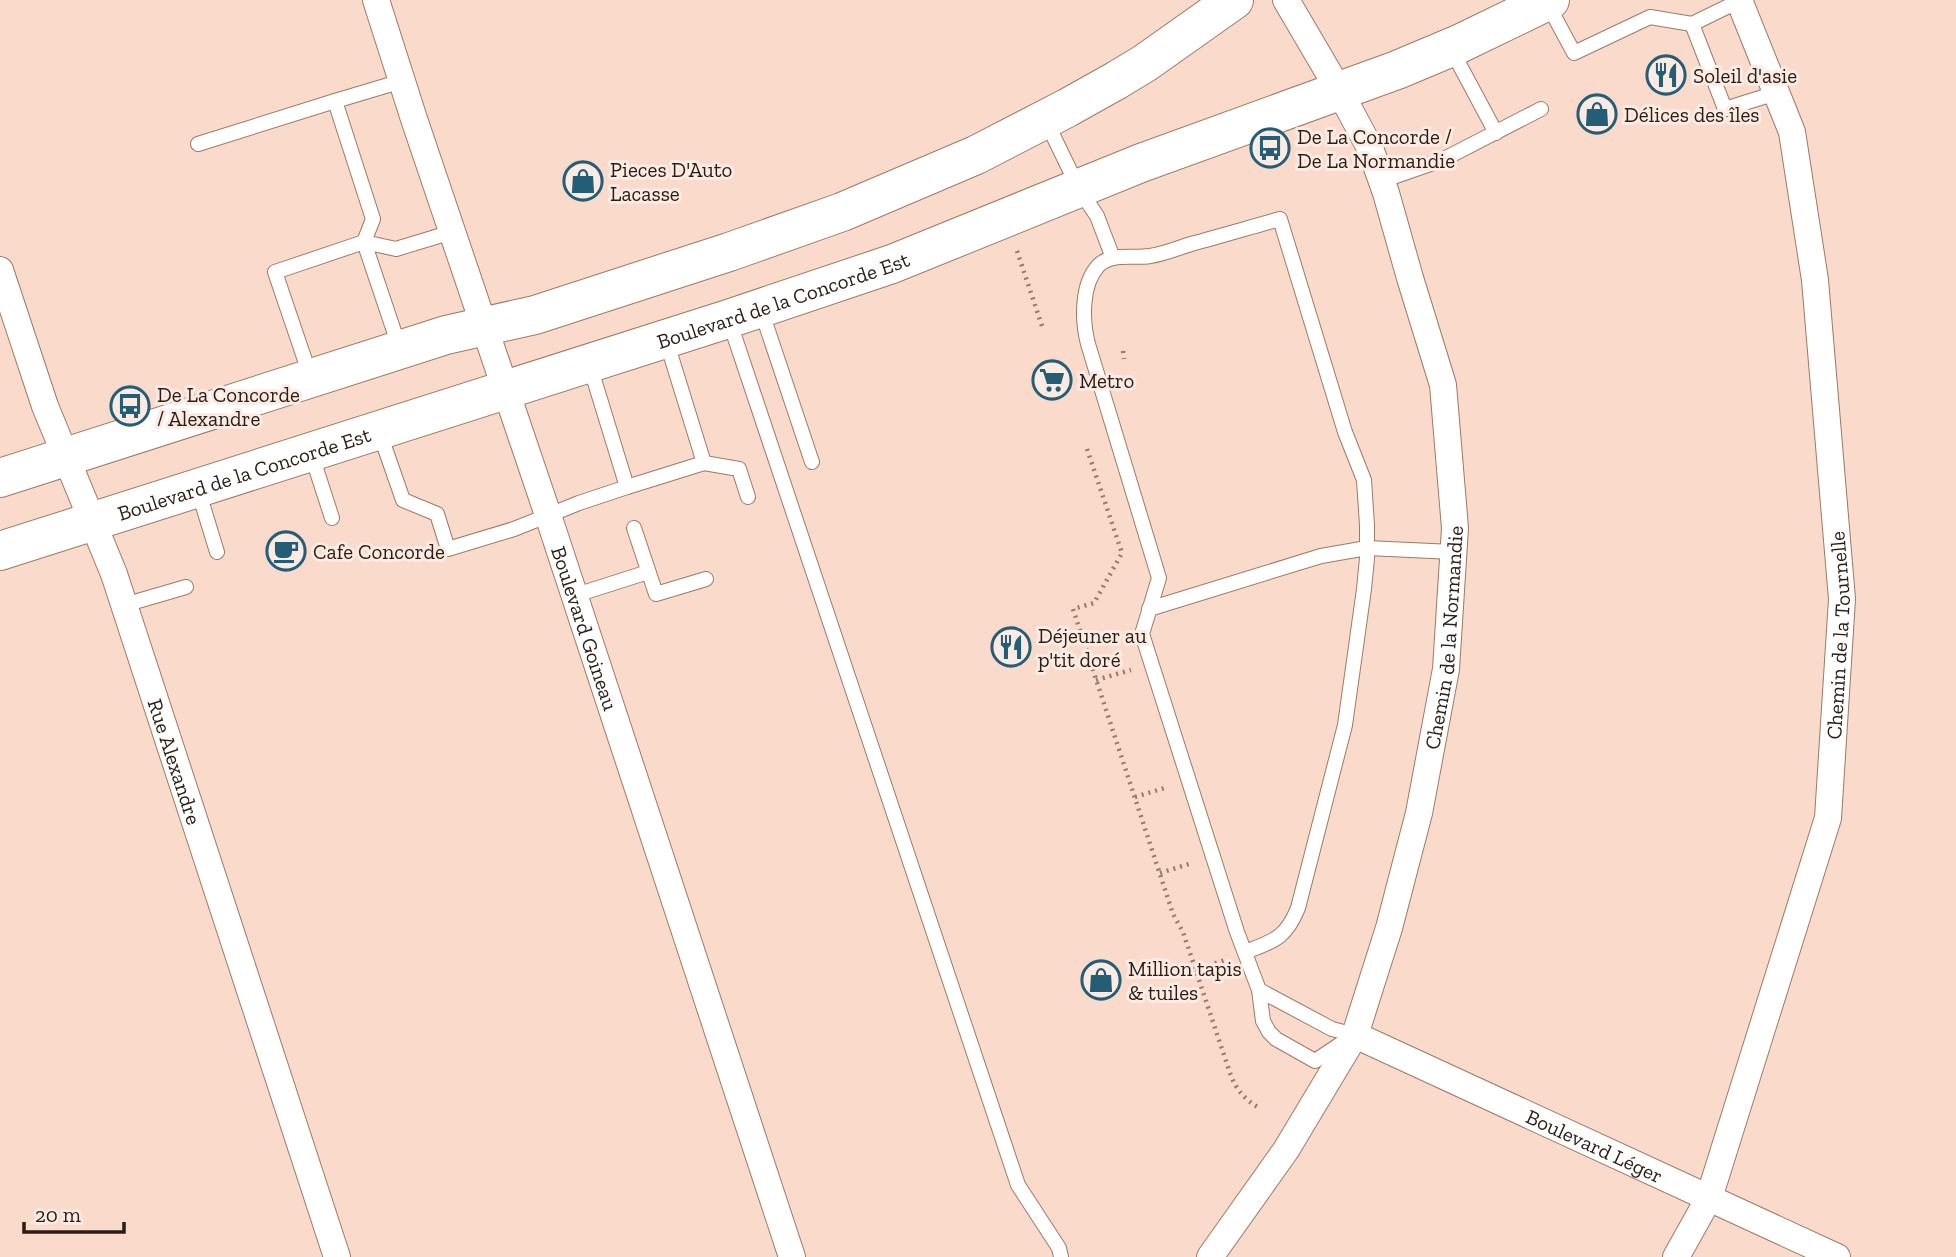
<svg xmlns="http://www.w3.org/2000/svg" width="1956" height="1257" font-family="'Zilla Slab',serif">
	<rect width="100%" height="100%" fill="#fadaca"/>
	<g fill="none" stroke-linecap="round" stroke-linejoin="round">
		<g stroke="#9d7a67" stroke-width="16">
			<g id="lane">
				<path d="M 1547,3 L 1574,53 L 1650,17 L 1692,24 L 1739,1"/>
				<path d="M 1692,24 L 1725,109 L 1776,93"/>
				<path d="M 1450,47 L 1496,133"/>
				<path d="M 402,81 L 335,101 L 373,219 L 364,242 L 396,249 L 452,232"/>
				<path d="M 1046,121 L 1079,189 L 1097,216 L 1113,258"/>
				<path d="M 198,144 L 335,101"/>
				<path d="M 1382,181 L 1442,160 L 1541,109"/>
				<path d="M 761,310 L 812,462"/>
				<path d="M 729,320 L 1018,1185 L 1059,1248 L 1061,1257"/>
				<path d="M 311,378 L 275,272 L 364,242 L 400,349"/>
				<path d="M 379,431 L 403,500 L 437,514 L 448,549 L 514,529 L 579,503 L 627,487 L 589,363"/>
				<path d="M 311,453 L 332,518"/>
				<path d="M 704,463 L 739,469 L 748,497"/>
				<path d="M 627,487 L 704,463 L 666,340"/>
				<path d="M 198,490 L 217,552"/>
				<path d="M 634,528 L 656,594 L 706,579"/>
				<path d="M 573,596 L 648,572"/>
				<path d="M 124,605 L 186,587"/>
				<path d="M 1149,609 L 1321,556 L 1367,548 L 1453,552"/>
				<path d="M 1245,952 C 1274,941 1286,938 1298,908 L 1345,725 L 1364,589 L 1367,558 L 1367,525 L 1364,480 L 1345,432 L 1280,219 C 1251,227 1221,236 1191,244 C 1178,248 1164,254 1150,256 C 1133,259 1111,252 1098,266 C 1081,285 1082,321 1088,344 L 1159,578 L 1142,634 L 1237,932 L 1259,990 L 1263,1021 L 1269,1032 L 1276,1039 L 1315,1061 L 1345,1041"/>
				<path d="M 1259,990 L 1332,1029 L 1355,1035"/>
			</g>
		</g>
		<g stroke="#9d7a67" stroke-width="28">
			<g id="street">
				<path id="s1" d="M 376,0 L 414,119 L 548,515 L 792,1257"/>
				<path id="s2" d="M 0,270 L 45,406 L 114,574 L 337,1257"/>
				<path id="s3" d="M 1355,1035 L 1837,1257"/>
				<path id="s4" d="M 1210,1257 L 1286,1150 L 1355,1035 L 1389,928 L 1419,813 L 1446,669 L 1455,528 L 1443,385 L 1410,278 L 1386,193 L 1370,148 L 1340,92 L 1286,0"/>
				<path id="s5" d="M 1676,1257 L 1709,1198 L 1828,818 L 1842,599 L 1815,280 L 1792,132 L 1739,0"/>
			</g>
		</g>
		<g stroke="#9d7a67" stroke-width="40">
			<g id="secondary">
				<path d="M 0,478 L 446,335 L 535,315 L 729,252 L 842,212 L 976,155 L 1067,108 L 1117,80 L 1145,63 L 1234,0"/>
				<path id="s6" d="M 0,551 L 728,319 L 892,264 L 1141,163 L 1397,70 L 1459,44 L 1550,0"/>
			</g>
		</g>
		<g stroke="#937c70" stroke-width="4.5" stroke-dasharray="2 5" stroke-linecap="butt">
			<path d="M 1017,251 L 1042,326"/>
			<path d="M 1123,351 L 1124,359"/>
			<path d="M 1087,449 L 1122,553 L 1094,603 L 1073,609 L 1173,914 L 1183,932 L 1230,1073 C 1236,1090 1245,1100 1261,1109"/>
			<path d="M 1096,680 L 1131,670"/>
			<path d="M 1135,797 L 1168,787"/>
			<path d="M 1160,873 L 1192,863"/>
			<path d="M 1195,970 L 1225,960"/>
		</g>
		<use href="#lane" stroke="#fff" stroke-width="14"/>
		<use href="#street" stroke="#fff" stroke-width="26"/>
		<use href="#secondary" stroke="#fff" stroke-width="38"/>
	</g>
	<defs>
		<g id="restaurant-ring" transform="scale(2.0125)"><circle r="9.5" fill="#fbebe3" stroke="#235e76" stroke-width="1.5"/><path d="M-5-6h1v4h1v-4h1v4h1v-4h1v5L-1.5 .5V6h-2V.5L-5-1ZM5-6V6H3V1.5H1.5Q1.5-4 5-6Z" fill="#235e76"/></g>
		<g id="shop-ring" transform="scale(2.0125)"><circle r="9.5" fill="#fbebe3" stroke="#235e76" stroke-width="1.5"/><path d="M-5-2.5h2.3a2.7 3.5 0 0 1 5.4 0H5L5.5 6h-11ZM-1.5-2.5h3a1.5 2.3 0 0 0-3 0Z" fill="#235e76"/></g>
		<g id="bus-ring" transform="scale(2.0125)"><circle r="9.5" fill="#fbebe3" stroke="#235e76" stroke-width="1.5"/><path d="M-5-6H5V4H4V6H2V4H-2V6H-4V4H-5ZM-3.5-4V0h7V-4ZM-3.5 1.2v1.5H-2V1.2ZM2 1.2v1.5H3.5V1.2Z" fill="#235e76"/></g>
		<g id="supermarket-ring" transform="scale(2.0125)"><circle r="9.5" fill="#fbebe3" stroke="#235e76" stroke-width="1.5"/><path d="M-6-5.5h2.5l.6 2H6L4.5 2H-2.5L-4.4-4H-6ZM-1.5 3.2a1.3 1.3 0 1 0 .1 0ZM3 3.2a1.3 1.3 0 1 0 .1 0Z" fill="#235e76"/></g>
		<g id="cafe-ring" transform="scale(2.0125)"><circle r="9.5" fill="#fbebe3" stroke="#235e76" stroke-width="1.5"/><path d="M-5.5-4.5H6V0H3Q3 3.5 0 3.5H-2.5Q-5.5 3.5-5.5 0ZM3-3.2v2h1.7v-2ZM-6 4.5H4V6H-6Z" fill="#235e76"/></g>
	</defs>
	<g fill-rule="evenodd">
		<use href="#restaurant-ring" x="1666" y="75"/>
		<use href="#shop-ring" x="1597" y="114"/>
		<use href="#bus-ring" x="1270" y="148"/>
		<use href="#shop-ring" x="583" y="181"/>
		<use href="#supermarket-ring" x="1052" y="380"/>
		<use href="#bus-ring" x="130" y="406"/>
		<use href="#cafe-ring" x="286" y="551"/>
		<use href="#restaurant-ring" x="1011" y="647"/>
		<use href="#shop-ring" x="1101" y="980"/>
	</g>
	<g text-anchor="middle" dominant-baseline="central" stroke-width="6" stroke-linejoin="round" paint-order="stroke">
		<g font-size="21" fill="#2b1d15" stroke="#fbebe3" text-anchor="start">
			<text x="1693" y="75">Soleil d'asie</text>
			<text x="1624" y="114">Délices des îles</text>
			<text x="1297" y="136">De La Concorde /<tspan x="1297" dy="24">De La Normandie</tspan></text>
			<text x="610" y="169">Pieces D'Auto<tspan x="610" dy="24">Lacasse</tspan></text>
			<text x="1079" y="380">Metro</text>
			<text x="157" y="394">De La Concorde<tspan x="157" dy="24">/ Alexandre</tspan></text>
			<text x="313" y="551">Cafe Concorde</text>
			<text x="1038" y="635">Déjeuner au<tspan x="1038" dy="24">p'tit doré</tspan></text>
			<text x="1128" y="968">Million tapis<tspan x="1128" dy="24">&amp; tuiles</tspan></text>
		</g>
		<g font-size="21" fill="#2b1d15" stroke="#fbebe3">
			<text stroke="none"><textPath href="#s6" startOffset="822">Boulevard de la Concorde Est</textPath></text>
			<text stroke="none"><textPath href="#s6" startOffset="256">Boulevard de la Concorde Est</textPath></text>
			<text stroke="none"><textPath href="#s1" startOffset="662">Boulevard Goineau</textPath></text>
			<text stroke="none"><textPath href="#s5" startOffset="649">Chemin de la Tournelle</textPath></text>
			<text stroke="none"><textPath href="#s4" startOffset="674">Chemin de la Normandie</textPath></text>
			<text stroke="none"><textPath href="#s2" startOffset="522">Rue Alexandre</textPath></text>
			<text stroke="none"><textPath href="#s3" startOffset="264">Boulevard Léger</textPath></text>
		</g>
	</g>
	<path d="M24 1222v10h100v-10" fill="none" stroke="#2b1d15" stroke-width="3.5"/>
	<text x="35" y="1222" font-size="21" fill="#2b1d15" stroke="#fbebe3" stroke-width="5" paint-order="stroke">20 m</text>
</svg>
